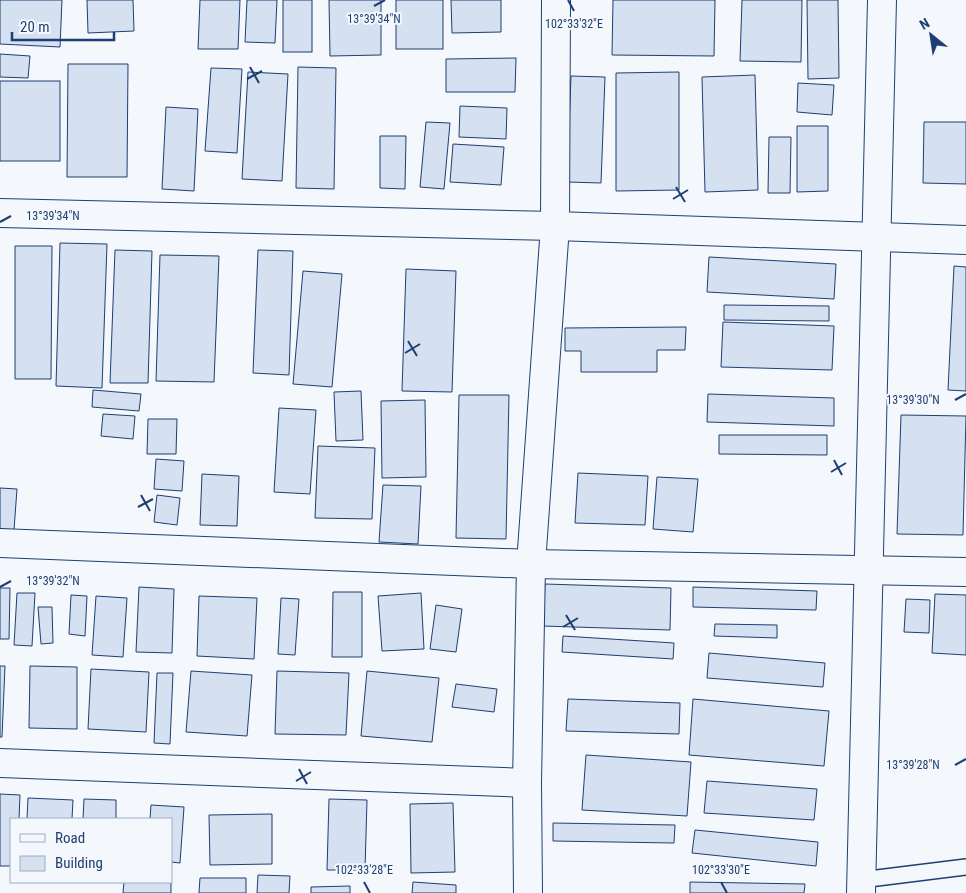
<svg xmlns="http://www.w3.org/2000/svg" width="966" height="893" font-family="'Roboto Condensed',sans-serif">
	<rect width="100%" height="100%" fill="#f4f7fb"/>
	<g fill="#d5e0f0" stroke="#1d3f73">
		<path d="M 0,0 L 62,0 L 60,47 L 0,44 Z"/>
		<path d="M 87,0 L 133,0 L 134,31 L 88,33 Z"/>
		<path d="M 200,0 L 240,0 L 238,49 L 198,49 Z"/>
		<path d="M 247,0 L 277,0 L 275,43 L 245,42 Z"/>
		<rect x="283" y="0" width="29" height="52"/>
		<path d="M 329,0 L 381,0 L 381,55 L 330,56 Z"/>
		<rect x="396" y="0" width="47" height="49"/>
		<path d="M 451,0 L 501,0 L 501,32 L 452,33 Z"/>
		<path d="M 613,0 L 715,0 L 714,56 L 612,55 Z"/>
		<path d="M 742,0 L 802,0 L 801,62 L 740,61 Z"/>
		<path d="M 807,0 L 838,0 L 839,78 L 808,79 Z"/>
		<path d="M 0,54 L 30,56 L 28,78 L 0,77 Z"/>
		<path d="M 516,58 L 515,92 L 446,92 L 446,59 Z"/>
		<path d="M 68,64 L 128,64 L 127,177 L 67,177 Z"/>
		<path d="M 298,67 L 336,68 L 334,189 L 296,188 Z"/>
		<path d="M 211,68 L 242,69 L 237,153 L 205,151 Z"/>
		<path d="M 248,72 L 288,74 L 282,181 L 242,179 Z"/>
		<path d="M 679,72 L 679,190 L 616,191 L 616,73 Z"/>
		<path d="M 755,75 L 758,190 L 705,192 L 702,77 Z"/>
		<path d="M 571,76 L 605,77 L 601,183 L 567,182 Z"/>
		<rect x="0" y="81" width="60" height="80"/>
		<path d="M 798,83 L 834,85 L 832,115 L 797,112 Z"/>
		<path d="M 460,106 L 507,108 L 506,139 L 459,137 Z"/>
		<path d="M 166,107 L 198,109 L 194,191 L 162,189 Z"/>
		<path d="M 426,122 L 450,123 L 444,189 L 420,187 Z"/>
		<path d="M 924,122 L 966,122 L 966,184 L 923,183 Z"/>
		<path d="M 797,126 L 828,126 L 828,191 L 797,192 Z"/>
		<path d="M 380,136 L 406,136 L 405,189 L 380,188 Z"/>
		<path d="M 769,137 L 791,137 L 790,193 L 768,193 Z"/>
		<path d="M 453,144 L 504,147 L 501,185 L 450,182 Z"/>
		<path d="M 60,243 L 107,244 L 102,388 L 56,386 Z"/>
		<path d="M 15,246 L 52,246 L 51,379 L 15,379 Z"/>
		<path d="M 115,250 L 152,251 L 148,383 L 110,383 Z"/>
		<path d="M 258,250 L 293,251 L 289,375 L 253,373 Z"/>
		<path d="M 160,255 L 219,256 L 214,382 L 156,381 Z"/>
		<path d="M 709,257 L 836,264 L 834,299 L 707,292 Z"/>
		<path d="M 954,266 L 966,267 L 966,391 L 948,390 Z"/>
		<path d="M 406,269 L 456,271 L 452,392 L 402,391 Z"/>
		<path d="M 303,271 L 342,274 L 332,387 L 293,384 Z"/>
		<path d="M 724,305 L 829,306 L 829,321 L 724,320 Z"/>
		<path d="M 723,322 L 834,326 L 832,370 L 721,367 Z"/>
		<path d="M 686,327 L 685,350 L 657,350 L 657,372 L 581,372 L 581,351 L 565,351 L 565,328 Z"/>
		<path d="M 93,390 L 141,394 L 139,411 L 92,407 Z"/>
		<path d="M 361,391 L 363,440 L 336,441 L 334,392 Z"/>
		<path d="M 708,394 L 834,398 L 834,426 L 707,422 Z"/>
		<path d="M 459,395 L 509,395 L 506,539 L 456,538 Z"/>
		<path d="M 425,400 L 426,477 L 382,478 L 381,401 Z"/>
		<path d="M 279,408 L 316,410 L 310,494 L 274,492 Z"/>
		<path d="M 103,414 L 135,416 L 133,439 L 101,436 Z"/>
		<path d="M 901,415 L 966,416 L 963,535 L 897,534 Z"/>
		<path d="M 148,419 L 177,419 L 176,454 L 147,454 Z"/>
		<path d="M 719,435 L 827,435 L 827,455 L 719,454 Z"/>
		<path d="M 318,446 L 375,448 L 372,519 L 315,518 Z"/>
		<path d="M 156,459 L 184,461 L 182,491 L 154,489 Z"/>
		<path d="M 578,473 L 648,476 L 645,525 L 575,523 Z"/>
		<path d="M 202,474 L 239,476 L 237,526 L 200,525 Z"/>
		<path d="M 657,477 L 698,479 L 693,532 L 653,529 Z"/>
		<path d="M 383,485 L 421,486 L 418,544 L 379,542 Z"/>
		<path d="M 0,488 L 17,489 L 14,530 L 0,529 Z"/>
		<path d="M 157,495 L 180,498 L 177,525 L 154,522 Z"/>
		<path d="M 545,584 L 671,588 L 670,630 L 543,626 Z"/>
		<path d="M 139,587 L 174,589 L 172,653 L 136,652 Z"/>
		<path d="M 693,587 L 817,591 L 816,610 L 693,607 Z"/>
		<path d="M 0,588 L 10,588 L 9,639 L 0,639 Z"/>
		<path d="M 333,592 L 362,592 L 362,657 L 332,657 Z"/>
		<path d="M 17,593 L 35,593 L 32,646 L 14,645 Z"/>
		<path d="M 421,593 L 424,649 L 382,651 L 378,596 Z"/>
		<path d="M 935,594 L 966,595 L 966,655 L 932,653 Z"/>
		<path d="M 71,595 L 87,596 L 85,636 L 69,634 Z"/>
		<path d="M 96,596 L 127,598 L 123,657 L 92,655 Z"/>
		<path d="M 199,596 L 257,598 L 254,659 L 197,656 Z"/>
		<path d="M 281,598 L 299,599 L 295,655 L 278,654 Z"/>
		<path d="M 906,599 L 930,600 L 929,633 L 904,632 Z"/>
		<path d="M 436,605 L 462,609 L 456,652 L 430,649 Z"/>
		<path d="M 38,607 L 52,607 L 53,643 L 41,644 Z"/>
		<path d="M 715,624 L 777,625 L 777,638 L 714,636 Z"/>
		<path d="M 563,636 L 674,643 L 673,659 L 562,652 Z"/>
		<path d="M 709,653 L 825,663 L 823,687 L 707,678 Z"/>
		<path d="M 0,666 L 5,666 L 2,737 L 0,737 Z"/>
		<path d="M 30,666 L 77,667 L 77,729 L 29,728 Z"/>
		<path d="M 91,669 L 149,672 L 146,732 L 88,729 Z"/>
		<path d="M 191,671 L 252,675 L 247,736 L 186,732 Z"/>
		<path d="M 277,671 L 349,673 L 346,735 L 275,734 Z"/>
		<path d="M 367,671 L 439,678 L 432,742 L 361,736 Z"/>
		<path d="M 157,673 L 173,673 L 170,744 L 154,743 Z"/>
		<path d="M 456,684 L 497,689 L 494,712 L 452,707 Z"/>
		<path d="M 568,699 L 680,703 L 679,734 L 566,731 Z"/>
		<path d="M 693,699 L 829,711 L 824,766 L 689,755 Z"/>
		<path d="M 586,755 L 691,762 L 687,816 L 582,810 Z"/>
		<path d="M 707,781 L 817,789 L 814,820 L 704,813 Z"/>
		<path d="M 0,794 L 20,795 L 19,819 L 11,819 L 11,866 L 0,866 Z"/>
		<path d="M 28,798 L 73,800 L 72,819 L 27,819 Z"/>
		<path d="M 84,799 L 116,800 L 116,819 L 83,819 Z"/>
		<path d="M 329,799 L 367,800 L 365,870 L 327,870 Z"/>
		<path d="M 453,803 L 455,872 L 411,873 L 410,804 Z"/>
		<path d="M 151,805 L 184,807 L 180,863 L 171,862 L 171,819 L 150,819 Z"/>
		<path d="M 272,814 L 272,864 L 210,865 L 209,815 Z"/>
		<path d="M 553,823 L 675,825 L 674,843 L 553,841 Z"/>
		<path d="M 695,830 L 818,842 L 816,866 L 692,853 Z"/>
		<path d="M 258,875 L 290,876 L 289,893 L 257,893 Z"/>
		<path d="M 200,878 L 246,878 L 246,893 L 199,893 Z"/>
		<path d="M 171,879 L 171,893 L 123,893 L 124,882 L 171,882 Z"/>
		<path d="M 413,882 L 456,885 L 456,893 L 412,893 Z"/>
		<path d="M 690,882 L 805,884 L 804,893 L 690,893 Z"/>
		<path d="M 350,886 L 350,893 L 311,893 L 311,887 Z"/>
	</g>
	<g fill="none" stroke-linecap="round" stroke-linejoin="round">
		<g stroke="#1d3f73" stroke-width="18">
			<path id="lane" d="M 861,880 L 966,867"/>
		</g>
		<g stroke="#1d3f73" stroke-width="30">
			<g id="street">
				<path d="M 0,213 L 555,226 L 966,240"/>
				<path d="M 0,543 L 531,564 L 966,572"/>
				<path d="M 0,763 L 527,783"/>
				<path d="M 528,893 L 527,783 L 531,564 L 555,226 L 556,0"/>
				<path d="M 861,893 L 882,0"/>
			</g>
		</g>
		<use href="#lane" stroke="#f4f7fb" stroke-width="15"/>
		<use href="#street" stroke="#f4f7fb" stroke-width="28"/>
	</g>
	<path fill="none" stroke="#1d3f73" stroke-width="2" d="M 568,0 L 574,11M 374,6 L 385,0M 250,67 L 259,83M 247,79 L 262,71M 676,187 L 685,202M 673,199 L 688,190M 0,222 L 11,216M 408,341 L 417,356M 405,353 L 420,344M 955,400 L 966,394M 834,460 L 842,475M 831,472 L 846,463M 141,495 L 150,511M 138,507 L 153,499M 0,587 L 11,581M 566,615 L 575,630M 563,627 L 578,618M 955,765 L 966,759M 299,769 L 307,784M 296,781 L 311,772M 364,882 L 370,893M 721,882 L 727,893"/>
	<g font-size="12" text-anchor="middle" fill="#1d3f73" stroke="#f4f7fb" stroke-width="4" stroke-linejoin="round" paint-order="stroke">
		<text x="374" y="23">13°39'34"N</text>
		<text x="574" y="28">102°33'32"E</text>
		<text x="53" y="220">13°39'34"N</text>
		<text x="913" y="404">13°39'30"N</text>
		<text x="53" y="585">13°39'32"N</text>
		<text x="913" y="769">13°39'28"N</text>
		<text x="364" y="874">102°33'28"E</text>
		<text x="721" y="874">102°33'30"E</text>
	</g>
	<rect x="10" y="818" width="162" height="65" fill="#f4f7fb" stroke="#9eadc5"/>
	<rect x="20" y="834" width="25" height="8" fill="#f4f7fb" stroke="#9eadc5"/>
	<text x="55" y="843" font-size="15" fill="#1d3f73">Road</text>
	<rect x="20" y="856" width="25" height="15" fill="#d5e0f0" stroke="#9eadc5"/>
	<text x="55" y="868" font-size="15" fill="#1d3f73">Building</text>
	<g transform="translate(931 35) rotate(330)" stroke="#f4f7fb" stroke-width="4" paint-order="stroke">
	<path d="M0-4L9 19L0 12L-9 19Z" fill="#1d3f73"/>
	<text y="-8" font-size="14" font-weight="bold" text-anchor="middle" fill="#1d3f73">N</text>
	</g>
	<path d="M12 32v8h102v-8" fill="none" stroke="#1d3f73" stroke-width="2.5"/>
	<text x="20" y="32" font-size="15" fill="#1d3f73" stroke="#f4f7fb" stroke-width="4" paint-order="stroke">20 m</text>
</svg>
